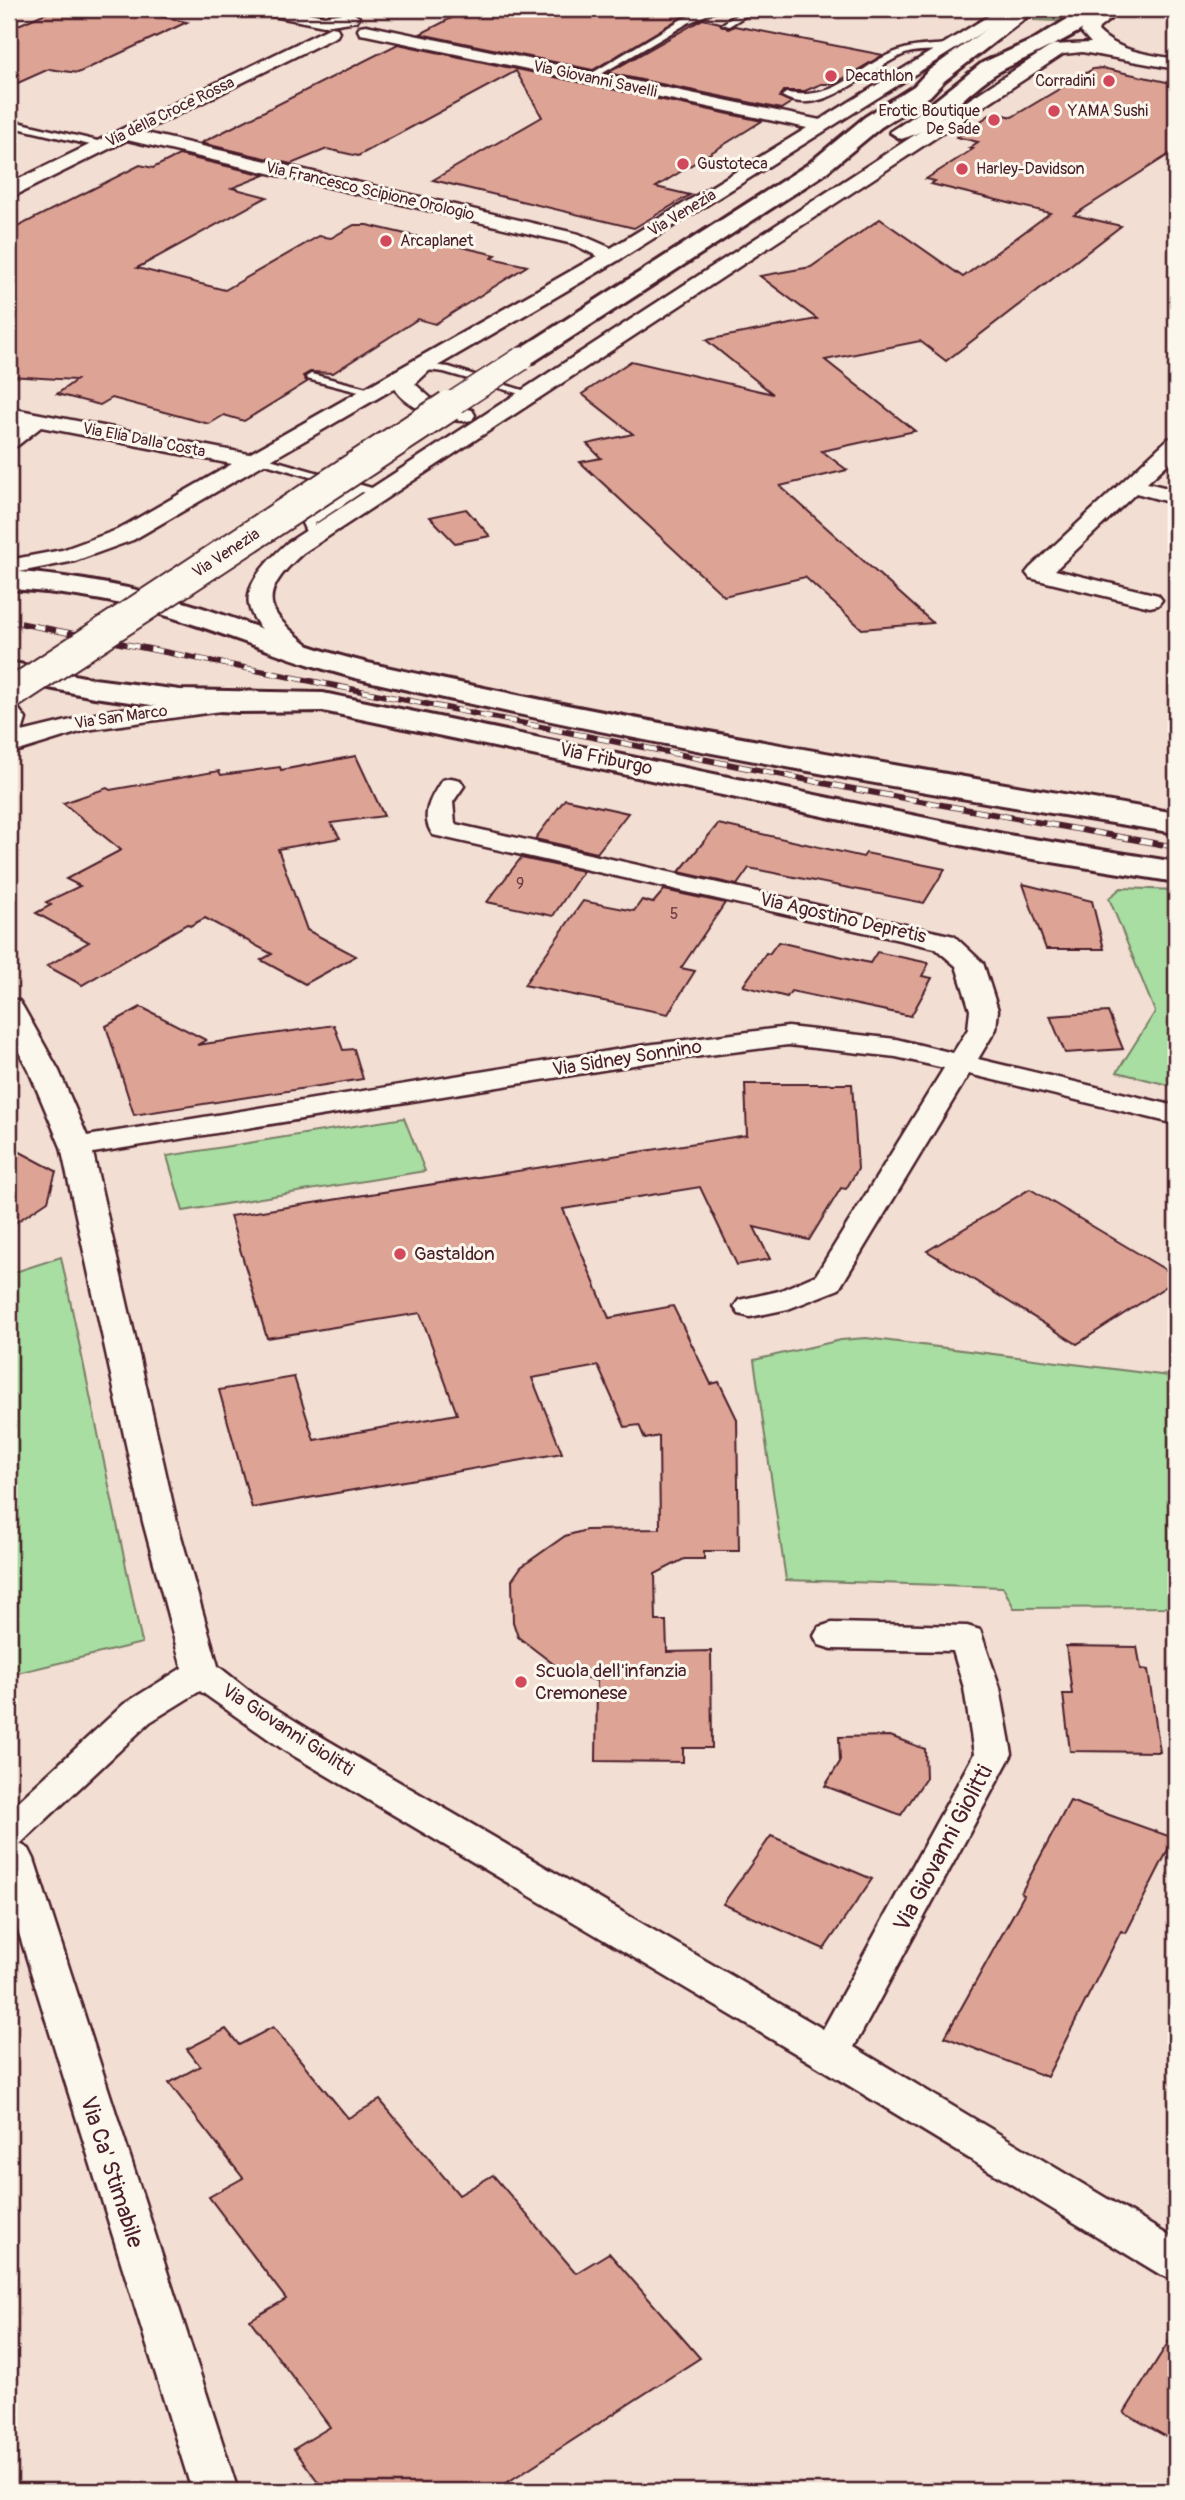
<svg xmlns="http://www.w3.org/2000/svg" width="1185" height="2500" font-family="Pangolin,sans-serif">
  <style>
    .green { fill: #a8dea2; stroke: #797e66; stroke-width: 2 }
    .building { fill: #dda496; stroke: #4a1f2b; stroke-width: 2 }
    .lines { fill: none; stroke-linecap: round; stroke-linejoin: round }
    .service-casing { stroke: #4a1f2b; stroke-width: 5 }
    .minor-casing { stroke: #4a1f2b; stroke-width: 5 }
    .tertiary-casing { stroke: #4a1f2b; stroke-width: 6 }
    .secondary-casing { stroke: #4a1f2b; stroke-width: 6 }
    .service { fill: #fbf7ec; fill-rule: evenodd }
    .minor { fill: #fbf7ec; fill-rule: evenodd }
    .tertiary { fill: #fbf7ec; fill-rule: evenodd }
    .secondary { fill: #fbf7ec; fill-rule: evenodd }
    .rail-casing { stroke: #4a1f2b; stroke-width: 6 }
    .rail { stroke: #fbf7ec; stroke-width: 4.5; stroke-dasharray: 12; stroke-linecap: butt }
    .secondary-bridge-far1-casing { stroke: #4a1f2b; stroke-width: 26; stroke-linecap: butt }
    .secondary-bridge-casing { stroke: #4a1f2b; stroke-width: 34; stroke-linecap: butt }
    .secondary-bridge-far1 { stroke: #fbf7ec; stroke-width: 23 }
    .secondary-bridge { stroke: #fbf7ec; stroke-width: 30 }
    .poi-dot { fill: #d1495b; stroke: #fbf7ec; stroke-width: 2.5 }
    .labels { text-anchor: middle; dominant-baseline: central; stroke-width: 6; stroke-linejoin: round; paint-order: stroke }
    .far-poi-label { font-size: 16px; fill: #4a1f2b; stroke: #fbf7ec; text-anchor: start }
    .far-street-label { font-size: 16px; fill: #4a1f2b; stroke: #fbf7ec }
    .number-label { font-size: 16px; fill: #6f4046 }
    .street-label { font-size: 19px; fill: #4a1f2b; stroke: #fbf7ec }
    .poi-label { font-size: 19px; fill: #4a1f2b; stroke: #fbf7ec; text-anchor: start }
    .near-street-label { font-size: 23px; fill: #4a1f2b; stroke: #fbf7ec }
  </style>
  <rect width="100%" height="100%" fill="#f2ded2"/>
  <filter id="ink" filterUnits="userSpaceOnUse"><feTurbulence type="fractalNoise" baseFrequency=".0143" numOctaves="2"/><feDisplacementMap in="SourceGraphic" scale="14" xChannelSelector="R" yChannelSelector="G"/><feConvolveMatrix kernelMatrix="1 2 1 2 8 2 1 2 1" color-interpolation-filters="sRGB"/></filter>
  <g filter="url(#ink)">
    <g class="green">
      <polygon points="1043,9 1084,9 1058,21 1034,20 1034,16"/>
      <polygon points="1121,888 1176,890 1176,1087 1117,1072 1155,1012 1109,898"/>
      <polygon points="404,1118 425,1171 183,1211 167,1156"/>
      <polygon points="61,1257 142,1643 9,1675 9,1274"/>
      <polygon points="866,1338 1176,1377 1176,1607 1014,1608 1003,1587 786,1580 754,1360 841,1340"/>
    </g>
    <g class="building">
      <polygon points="55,9 125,9 187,22 78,73 49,69 9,87 9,29"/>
      <polygon points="469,9 649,9 684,16 593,70 420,34"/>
      <polygon points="703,19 720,23 728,29 735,26 883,55 834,84 821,84 805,91 784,91 780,97 792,102 781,109 608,73"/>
      <polygon points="398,44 762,121 656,187 690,195 634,228 433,180 542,117 516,71 358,156 327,149 291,164 201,143"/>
      <polygon points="1102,68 1176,84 1176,150 1074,215 1121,226 946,361 920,341 825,360 915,431 822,451 847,470 780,486 933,623 862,629 805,577 724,596 580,462 601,458 587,444 633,434 582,394 631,361 773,394 706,340 817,319 760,276 811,267 880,219 963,277 1050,213 931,184 935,181 926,179 973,149 969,148 978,142 957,137 994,112 1012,117 1093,69"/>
      <polygon points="179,155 265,175 232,188 267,197 137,268 225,290 319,236 331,238 354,225 367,225 496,255 492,258 527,266 435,324 418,319 333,373 310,372 303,376 307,382 244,421 224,415 209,424 112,398 100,405 57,394 76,380 9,376 9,231 140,165 153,168"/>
      <polygon points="466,509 490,536 455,543 430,517"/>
      <polygon points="356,756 384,816 331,823 340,838 278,849 307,930 356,956 305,984 261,960 272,954 205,918 190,926 187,924 82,985 47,966 89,942 36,913 51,905 46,902 80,886 66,879 121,850 63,803 107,788 110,790 219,771 221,775 280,767 281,770"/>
      <polygon points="565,799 628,813 597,853 535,839"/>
      <polygon points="718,824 863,857 866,853 945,869 924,903 749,868 737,885 679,872"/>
      <polygon points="521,858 583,871 553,916 487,902"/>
      <polygon points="1023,884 1092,901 1104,949 1046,949"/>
      <polygon points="664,890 725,903 681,968 695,971 668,1014 524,985 583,901 634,911 642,900 653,903"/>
      <polygon points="778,942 870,963 877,952 929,963 922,976 932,978 911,1016 791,991 787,997 743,986 766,953 769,954"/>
      <polygon points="141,1007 206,1040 197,1045 334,1025 343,1050 354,1049 363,1079 134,1115 106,1026"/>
      <polygon points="1108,1012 1123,1049 1065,1053 1050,1016"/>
      <polygon points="745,1084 852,1084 858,1169 846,1189 841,1188 809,1240 754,1227 770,1259 737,1265 700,1187 563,1209 609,1318 673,1306 711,1384 719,1382 737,1419 739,1551 704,1551 704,1559 684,1559 655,1574 656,1621 666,1621 667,1652 711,1651 712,1748 683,1748 683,1762 596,1761 597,1681 560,1669 518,1637 513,1622 512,1580 521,1567 565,1536 586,1530 660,1529 659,1436 645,1439 639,1425 625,1427 598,1366 532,1378 562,1453 252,1508 219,1390 294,1377 314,1440 457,1414 420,1313 267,1338 230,1216 747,1135"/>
      <polygon points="9,1146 56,1171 48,1201 9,1227"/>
      <polygon points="1030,1189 1176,1276 1176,1280 1077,1344 927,1251"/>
      <polygon points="1066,1646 1137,1647 1141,1669 1148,1670 1160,1752 1070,1751 1063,1694 1072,1694"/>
      <polygon points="890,1736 925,1749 926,1778 901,1815 825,1786 840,1762 839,1737"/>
      <polygon points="1070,1801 1174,1838 1126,1933 1121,1931 1047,2077 945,2037 1024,1895 1021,1893"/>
      <polygon points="771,1836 872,1879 824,1949 723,1904"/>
      <polygon points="273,2027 348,2118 380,2100 459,2195 493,2175 576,2273 609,2253 700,2358 494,2491 325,2491 294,2449 330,2427 250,2320 286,2299 209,2197 243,2178 169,2083 200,2066 187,2049 226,2029 239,2045"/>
      <polygon points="1176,2330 1176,2442 1124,2413"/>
    </g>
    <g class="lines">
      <defs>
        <g id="service">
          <polygon points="709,9 720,9 688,23 591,80 584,78 682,19"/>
          <polygon points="746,9 756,9 729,26 722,24"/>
          <path d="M945,44L948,45V49C934,52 918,49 905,54C870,67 822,120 782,96L786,93C843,101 855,65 901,50C915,45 931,46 945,44Z"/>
          <polygon points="9,120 106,143 108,145 103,148 9,126"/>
          <polygon points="422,364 449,367 535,394 530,397 444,372 418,369 418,365"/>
          <polygon points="311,374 375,390 376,392 371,395 307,379 306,377"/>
          <polygon points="256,455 382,491 384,493 378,496 362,492 314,524 319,536 309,538 302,523 304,521 352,489 252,460 250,458"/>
        </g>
        <g id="minor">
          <polygon points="256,9 288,9 324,16 351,12 359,17 357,21 324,26 258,13"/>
          <path d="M1000,9H1019L619,260L429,371L415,384L434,401L472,410L475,415L472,420C451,425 404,408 395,388L133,540L75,561L9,574V560L62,550L117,530L232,464L41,427L17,446L9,447V431L19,422L9,420V408L249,454L597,256L573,244L127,140L16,195L9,197V184L331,27L337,28L339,32L337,36L142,132L579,234L611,248L807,128L366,35L360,34L358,30L360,26L366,25L820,120Z"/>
          <path d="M1104,9H1123L1099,28L1098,31C1119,52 1147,54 1176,59V69L1082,52L1063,54L303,553C253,598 267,613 315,650L318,655L315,660H297C240,616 229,595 287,543L1053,45L1091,43L1081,32L1086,21Z"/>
          <polygon points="1176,437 1176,456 1147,483 1176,490 1176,504 1136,493 1055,570 1158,595 1162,600 1158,605 1150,607 1030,578 1026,573 1030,568 1168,439"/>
          <polygon points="219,698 228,700 231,705 228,710 86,730 9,754 9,706 18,708 26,719 22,732 112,710"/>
          <path d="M451,778L460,780L464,786L453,802L455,824L954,936L983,963L998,1010L996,1029L978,1059L1176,1106V1124L969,1074L839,1289L788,1309L750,1317L739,1314L734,1307L739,1300L779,1291L816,1275L944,1068L896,1057L788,1045L646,1063L93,1153L177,1522L218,1666L257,1697L310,1730L823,2029L974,1754L964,1688L953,1651L832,1649L819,1645L814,1636L819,1627L832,1623L967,1626L980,1630L1000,1688L1012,1754L854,2047L1176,2240V2280L1161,2275L815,2065L284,1750L200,1691L150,1722L20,1844L29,1849L34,1859L238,2491H192L9,1901V1810L124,1704L182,1668L143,1522L61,1147L29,1071L9,1033V998L19,1001L23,1007L59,1071L87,1136L646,1045L788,1027L896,1039L953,1053L968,1029L970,1010L956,966L935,948L433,835C419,816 431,797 442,780Z"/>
        </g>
        <g id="tertiary">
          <path d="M9,571C75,576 140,588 203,608C258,626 311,650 368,663C635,723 906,767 1176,813V833C906,791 635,742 368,681C295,664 228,633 157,613C108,599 59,592 9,589Z"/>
          <polygon points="9,662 94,679 180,690 323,693 1008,835 1176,862 1176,882 1008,855 323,711 238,712 180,709 94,697 9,680"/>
        </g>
        <g id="secondary">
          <polygon points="1014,9 1037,9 944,81 930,96 881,127 823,175 530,364 512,364 508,359 512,354 807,165 865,117 914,86 928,71"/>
          <path d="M1084,9H1108C1093,30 1024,58 1000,71C965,91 941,129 901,139L890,132L922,111L982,63L1033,40Z"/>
        </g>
      </defs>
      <use href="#service" class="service-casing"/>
      <use href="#minor" class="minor-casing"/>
      <use href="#tertiary" class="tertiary-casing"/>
      <use href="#secondary" class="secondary-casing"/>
      <use href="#service" class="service"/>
      <use href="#minor" class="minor"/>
      <use href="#tertiary" class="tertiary"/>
      <use href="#secondary" class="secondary"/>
      <defs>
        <polyline id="rail" points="9,621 848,788 1176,847"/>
      </defs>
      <use href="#rail" class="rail-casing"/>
      <use href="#rail" class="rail"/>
      <defs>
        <polyline id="secondary-bridge-far1" points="446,408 521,359"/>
        <polyline id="secondary-bridge" points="9,695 449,406"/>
      </defs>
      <use href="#secondary-bridge-far1" class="secondary-bridge-far1-casing"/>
      <use href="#secondary-bridge" class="secondary-bridge-casing"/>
      <use href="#secondary-bridge-far1" class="secondary-bridge-far1"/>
      <use href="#secondary-bridge" class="secondary-bridge"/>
    </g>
  </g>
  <g class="poi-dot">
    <circle cx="831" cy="76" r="7"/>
    <circle cx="1109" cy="81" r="7"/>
    <circle cx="1054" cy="111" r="7"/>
    <circle cx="994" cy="120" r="7"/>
    <circle cx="683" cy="164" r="7"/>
    <circle cx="962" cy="169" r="7"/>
    <circle cx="386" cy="241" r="7"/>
    <circle cx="400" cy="1254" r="7"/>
    <circle cx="521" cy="1682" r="7"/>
  </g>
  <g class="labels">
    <g class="far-poi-label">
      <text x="845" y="76">Decathlon</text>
      <text x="1095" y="81" text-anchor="end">Corradini</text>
      <text x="980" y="111" text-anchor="end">Erotic Boutique<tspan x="980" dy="18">De Sade</tspan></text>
      <text x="1068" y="111">YAMA Sushi</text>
      <text x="697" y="164">Gustoteca</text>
      <text x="976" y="169">Harley-Davidson</text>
      <text x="400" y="241">Arcaplanet</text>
    </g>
    <g class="far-street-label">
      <text transform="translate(595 79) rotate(12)">Via Giovanni Savelli</text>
      <text transform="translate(170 112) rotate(-26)">Via della Croce Rossa</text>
      <text transform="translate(370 191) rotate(13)">Via Francesco Scipione Orologio</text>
      <text transform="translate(682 213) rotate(-31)">Via Venezia</text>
      <text transform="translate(144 440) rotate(11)">Via Elia Dalla Costa</text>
      <text transform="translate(226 553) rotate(-33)">Via Venezia</text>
      <text transform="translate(121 717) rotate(-8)">Via San Marco</text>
    </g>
    <g class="number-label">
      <text x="520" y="884">9</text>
      <text x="674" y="914">5</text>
    </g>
    <g class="street-label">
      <text transform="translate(606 759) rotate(12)">Via Friburgo</text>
      <text transform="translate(843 918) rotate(13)">Via Agostino Depretis</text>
      <text transform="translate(627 1058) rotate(-9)">Via Sidney Sonnino</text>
      <text transform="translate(288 1730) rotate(33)">Via Giovanni Giolitti</text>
    </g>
    <g class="poi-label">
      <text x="414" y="1254">Gastaldon</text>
      <text x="535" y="1671">Scuola dell'infanzia<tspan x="535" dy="22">Cremonese</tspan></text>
    </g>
    <g class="near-street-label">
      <text transform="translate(943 1848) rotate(-62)">Via Giovanni Giolitti</text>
      <text transform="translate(112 2172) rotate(72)">Via Ca' Stimabile</text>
    </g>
  </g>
  <rect width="1185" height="2500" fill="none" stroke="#fbf7ec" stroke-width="35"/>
  <rect x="18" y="18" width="1150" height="2465" fill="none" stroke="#4a1f2b" stroke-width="2.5" filter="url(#ink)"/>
</svg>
